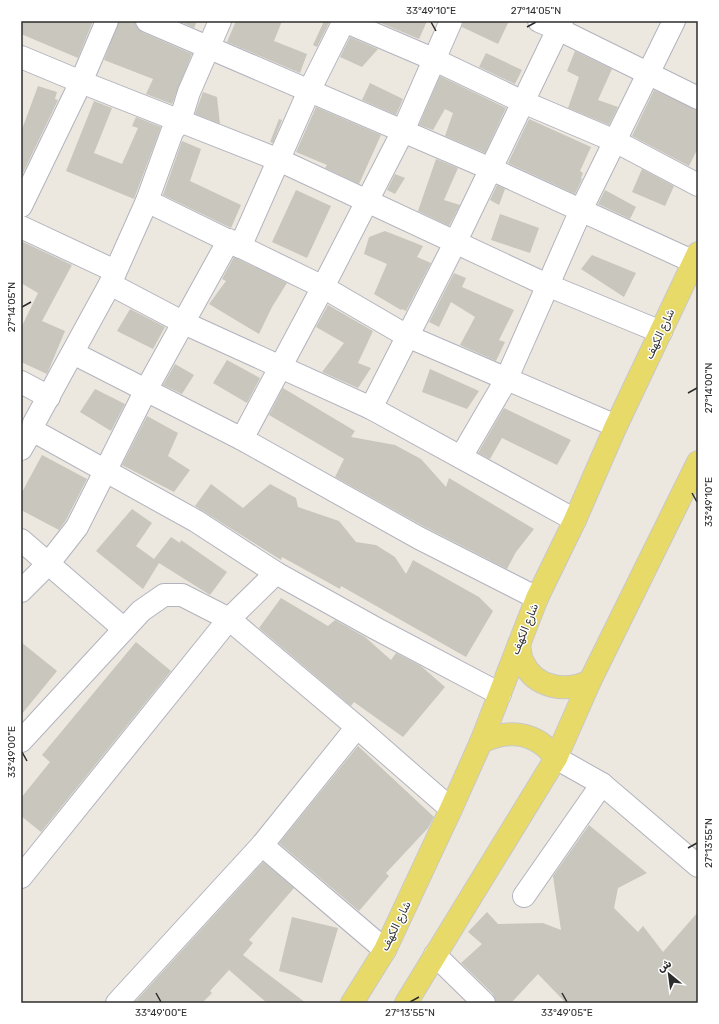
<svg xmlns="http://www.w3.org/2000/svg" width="719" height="1024" font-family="Rubik,'Noto Sans Arabic',sans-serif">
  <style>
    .building { fill: #c8c6bd }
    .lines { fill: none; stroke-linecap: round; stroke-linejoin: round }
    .minor-casing { stroke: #b2b3be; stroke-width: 24 }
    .major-casing { stroke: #c8c8c8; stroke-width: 24 }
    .minor { stroke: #fff; stroke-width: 22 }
    .major { stroke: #e8da69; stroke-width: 22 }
    .ticks { fill: none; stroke: #2c2c2c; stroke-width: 1.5 }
    .labels { text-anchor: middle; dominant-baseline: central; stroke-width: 3; stroke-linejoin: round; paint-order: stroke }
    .street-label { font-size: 11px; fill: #2c2c2c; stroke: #fff }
    .neatline { fill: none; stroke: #2c2c2c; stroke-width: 1.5 }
    .ticks-label { font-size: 10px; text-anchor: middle; fill: #2c2c2c }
  </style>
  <rect width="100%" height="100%" fill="#ece8df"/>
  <g class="building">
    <polygon points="21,21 93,21 78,58 21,34"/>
    <polygon points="119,21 135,21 137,28 142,32 192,54 172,104 146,94 153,79 104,60"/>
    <polygon points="179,21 197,21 194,28"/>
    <polygon points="236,21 282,21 274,41 307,54 300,73 227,42"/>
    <polygon points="324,21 330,21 317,47 313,45"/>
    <polygon points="376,21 427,21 419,39"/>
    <polygon points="463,21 509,21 498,44 462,27"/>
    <polygon points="350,37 378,49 362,67 340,57"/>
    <polygon points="575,51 612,69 598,100 618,107 609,125 568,108 579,77 567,71"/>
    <polygon points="486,53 522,70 515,84 479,67"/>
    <polygon points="440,76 506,108 485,153 445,136 453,113 445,109 433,130 419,125"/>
    <polygon points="370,83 403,99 396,115 362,100"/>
    <polygon points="38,86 57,92 55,99 58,100 21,177 21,132"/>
    <polygon points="654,90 698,110 698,148 689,166 632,136"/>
    <polygon points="203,92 217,97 220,124 195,114"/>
    <polygon points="94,101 112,108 94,153 122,164 138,128 132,126 136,117 161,127 134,199 66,171"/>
    <polygon points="316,107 381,135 359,184 325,168 327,165 296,152"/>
    <polygon points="279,119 282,120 273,143 270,142"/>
    <polygon points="529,119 591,147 580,171 583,173 581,178 582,179 575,194 508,163"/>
    <polygon points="182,141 201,149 190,181 241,205 231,228 163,195"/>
    <polygon points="436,159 458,168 444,200 460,205 449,226 418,211"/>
    <polygon points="642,169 674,186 665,206 632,192"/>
    <polygon points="395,174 405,178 395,194 387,190"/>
    <polygon points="497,185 505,189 499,205 490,200"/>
    <polygon points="296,190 331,206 307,258 272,242"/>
    <polygon points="605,190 636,207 630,219 598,204"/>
    <polygon points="500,214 539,228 530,253 491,240"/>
    <polygon points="385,231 423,246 417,257 431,263 406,311 402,309 401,310 374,294 387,264 364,254 369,237"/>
    <polygon points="21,241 72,265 42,321 65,331 47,374 21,362 21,328 38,293 21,283"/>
    <polygon points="592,255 636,273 624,297 581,269"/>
    <polygon points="234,257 287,283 272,307 259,334 209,304 226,281 222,279"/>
    <polygon points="454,273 466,278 462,287 514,310 499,340 505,342 496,361 460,345 475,317 451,302 439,327 429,322"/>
    <polygon points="328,305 373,331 358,363 371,368 358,388 322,372 344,343 316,327"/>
    <polygon points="130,309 165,327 153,349 117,331"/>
    <polygon points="227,360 260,378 247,403 213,383"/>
    <polygon points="175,364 194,375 182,394 163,385"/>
    <polygon points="430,369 479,391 467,409 422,392"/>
    <polygon points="283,388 355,431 351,437 395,445 421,459 446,487 449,478 534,529 516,552 507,569 425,527 335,477 344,459 269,415"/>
    <polygon points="95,389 125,404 111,431 80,412"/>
    <polygon points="504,408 571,440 557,465 502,438 490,459 478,453"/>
    <polygon points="147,416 178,433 168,456 190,470 174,492 122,465"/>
    <polygon points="42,455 87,479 66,520 59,530 21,510 21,494"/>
    <polygon points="211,484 243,508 270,484 296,498 298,507 339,521 356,542 376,545 395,557 406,574 413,560 479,597 493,611 466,657 341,586 340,589 282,557 281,560 195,506"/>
    <polygon points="132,509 152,523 136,546 154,559 171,537 180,543 181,540 227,572 210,595 159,563 143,589 96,551"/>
    <polygon points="281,598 328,626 335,620 365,637 391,660 396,653 421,666 445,687 403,737 354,702 351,706 259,628"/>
    <polygon points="21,642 57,671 21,715"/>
    <polygon points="136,642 171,671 41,832 21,816 21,798 50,762 42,755"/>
    <polygon points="358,746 434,817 428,828 386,873 389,876 359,911 279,843"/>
    <polygon points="589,825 647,873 618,888 614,908 638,932 643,926 663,952 698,912 698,1003 566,1003 538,974 511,1003 496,1003 493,994 461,963 482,944 468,932 487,912 498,924 543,923 561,930 553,876"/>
    <polygon points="263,862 294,888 249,940 253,943 243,955 306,1003 267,1003 229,970 210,991 212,993 202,1003 134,1003"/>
    <polygon points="292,917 338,928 322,983 279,971"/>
  </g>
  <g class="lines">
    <defs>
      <g id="minor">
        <polyline points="147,21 491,169 694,262"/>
        <polyline points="220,21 189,92 180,121 172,132 147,201 110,284 34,423 32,430 196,521 276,573 375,628 500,694"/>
        <polyline points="344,21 433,59 523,102 455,243 371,408"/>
        <polyline points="539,21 558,29 698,98"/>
        <polyline points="562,21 523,102 615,141 698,185"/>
        <polyline points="21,57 81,82 279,160 547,285 661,332"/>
        <polyline points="147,201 323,287 407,336 616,426"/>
        <polyline points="21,206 81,82 107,21"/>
        <polyline points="21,227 115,271"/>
        <polyline points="240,247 309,91 344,21"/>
        <polyline points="110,284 184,323 371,408 575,520"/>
        <polyline points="73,353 242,439 419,538 537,598"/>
        <polyline points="21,382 49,397"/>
        <polyline points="242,439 323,287 403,131 451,21"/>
        <polyline points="21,449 32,430"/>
        <polyline points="461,457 506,380 581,210 674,21"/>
        <polyline points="21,540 124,629"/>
        <polyline points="21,591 48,564 77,527 146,390 229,240"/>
        <polyline points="21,741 141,611 164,595 182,595 229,619 357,727 451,809"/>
        <polyline points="556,758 602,784 698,866"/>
        <polyline points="262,845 385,950"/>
        <polyline points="21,877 229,619 276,573"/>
        <polyline points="524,896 602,784"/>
        <polyline points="435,955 484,1003"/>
        <polyline points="117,1003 262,845 357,727"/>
      </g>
      <g id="major">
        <path d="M519,644C520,650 520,657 523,662C535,688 566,693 590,681"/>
        <path d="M481,742C510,728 537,733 556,758"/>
        <polyline points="352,1003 385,950 451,809 481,742 537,598 575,520 616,426 698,253"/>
        <polyline points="406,1003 556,758 590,681 698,462"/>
      </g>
    </defs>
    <use href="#minor" class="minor-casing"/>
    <use href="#major" class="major-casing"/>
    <use href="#minor" class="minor"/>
    <use href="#major" class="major"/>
  </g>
  <path class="ticks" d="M431,22L436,31M527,27L536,22M22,307L31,302M688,393L697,388M692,493L697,502M22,752L27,761M688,848L697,843M156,993L161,1002M562,993L567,1002M410,1002L419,997"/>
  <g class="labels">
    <g class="street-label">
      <text transform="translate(660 334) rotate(-65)">شارع الكهف</text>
      <text transform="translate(525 629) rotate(-68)">شارع الكهف</text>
      <text transform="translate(396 926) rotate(-64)">شارع الكهف</text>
    </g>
  </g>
  <rect width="719" height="1024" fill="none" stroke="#ffffff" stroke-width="44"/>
  <g transform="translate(669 974) rotate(331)" stroke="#ffffff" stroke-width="3" paint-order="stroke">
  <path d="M0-3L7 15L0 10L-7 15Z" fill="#2c2c2c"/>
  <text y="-6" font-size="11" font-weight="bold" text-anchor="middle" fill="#2c2c2c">ش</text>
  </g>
  <rect x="22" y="22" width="675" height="980" class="neatline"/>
  <g class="ticks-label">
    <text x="431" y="14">33°49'10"E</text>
    <text x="536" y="14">27°14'05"N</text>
    <text transform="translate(11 307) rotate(-90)" y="4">27°14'05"N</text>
    <text transform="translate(708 388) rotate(-90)" y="4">27°14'00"N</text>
    <text transform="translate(708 502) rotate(-90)" y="4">33°49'10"E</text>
    <text transform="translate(11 752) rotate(-90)" y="4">33°49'00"E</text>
    <text transform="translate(708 843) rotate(-90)" y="4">27°13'55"N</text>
    <text x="161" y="1016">33°49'00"E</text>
    <text x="410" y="1016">27°13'55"N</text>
    <text x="567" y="1016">33°49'05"E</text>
  </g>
</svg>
